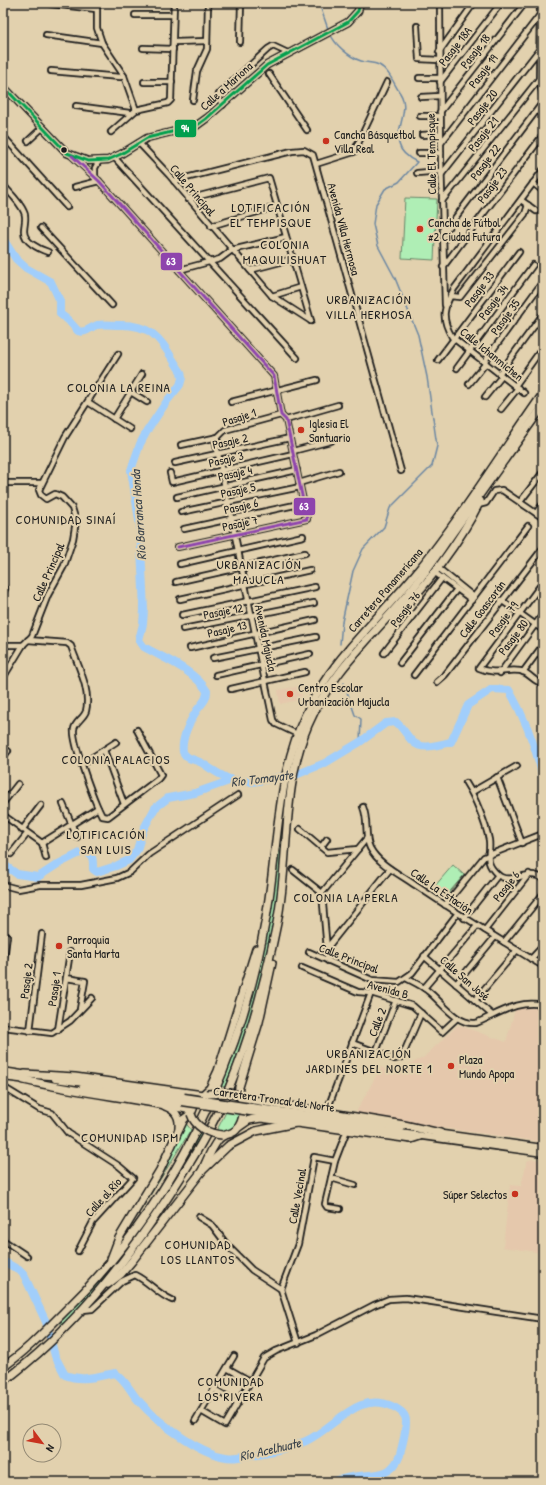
<svg xmlns="http://www.w3.org/2000/svg" width="546" height="1485" font-family="'Patrick Hand',sans-serif">
  <style>
    .built { fill: #e5c8ac }
    .green { fill: #afeeb5; stroke: #668568 }
    .lines { fill: none; stroke-linecap: round; stroke-linejoin: round }
    .stream { stroke: #6c87a2; stroke-width: 1.5 }
    .river { stroke: #a1cefb; stroke-width: 8 }
    .minor-casing { stroke: #1c1c1c; stroke-width: 8 }
    .major-casing { stroke: #1c1c1c; stroke-width: 9 }
    .highway-casing { stroke: #1c1c1c; stroke-width: 10 }
    .minor { stroke: #e2d1ae; stroke-width: 4.5 }
    .major { stroke: #e2d1ae; stroke-width: 6 }
    .highway { stroke: #e2d1ae; stroke-width: 7 }
    .major-bridge-casing { stroke: #1c1c1c; stroke-width: 9; stroke-linecap: butt }
    .highway-bridge-casing { stroke: #1c1c1c; stroke-width: 10; stroke-linecap: butt }
    .major-bridge { stroke: #e2d1ae; stroke-width: 6 }
    .highway-bridge { stroke: #e2d1ae; stroke-width: 7 }
    .bus-1-casing { stroke: #e2d1ae; stroke-width: 6 }
    .bus-2-casing { stroke: #e2d1ae; stroke-width: 6 }
    .bus-1 { stroke: #019f4e; stroke-width: 3 }
    .bus-2 { stroke: #8e44ad; stroke-width: 3 }
    .poi-dot { fill: #c8321e; stroke: #e2d1ae; stroke-width: 1.5 }
    .bus-dot { fill: #1c1c1c; stroke: #e2d1ae; stroke-width: 1.5 }
    .labels { text-anchor: middle; dominant-baseline: central; stroke-width: 4; stroke-linejoin: round; paint-order: stroke }
    .street-label { font-size: 12px; fill: #1c1c1c; stroke: #e2d1ae }
    .poi-label { font-size: 12px; fill: #1c1c1c; stroke: #e2d1ae; text-anchor: start }
    .neighbourhood-label { font-size: 13px; letter-spacing: 1px; fill: #1c1c1c; stroke: #e2d1ae }
    .water-label { font-size: 13px; font-style: italic; fill: #374049; stroke: #e2d1ae }
    .line-badge { stroke: #e2d1ae; stroke-width: 1.5 }
    .badge-label { font-size: 11px; text-anchor: middle; font-weight: bold; fill: #fff }
  </style>
  <rect width="100%" height="100%" fill="#e2d1ae"/>
  <filter id="ink" filterUnits="userSpaceOnUse"><feTurbulence type="fractalNoise" baseFrequency=".025" numOctaves="2"/><feDisplacementMap in="SourceGraphic" scale="8" xChannelSelector="R" yChannelSelector="G"/><feConvolveMatrix kernelMatrix="1 2 1 2 8 2 1 2 1" color-interpolation-filters="sRGB"/></filter>
  <g filter="url(#ink)">
    <g class="built">
      <polygon points="300,686 302,699 280,704 278,690"/>
      <polygon points="532,1007 543,1009 543,1142 435,1127 355,1114 381,1067 392,1072 423,1058 458,1025 506,1042 515,1010"/>
      <polygon points="532,1159 543,1160 543,1253 503,1247 510,1185 521,1186 527,1161"/>
    </g>
    <g class="green">
      <polygon points="405,198 437,199 434,260 402,258"/>
      <path d="M282,821L283,822C284,906 256,1009 225,1087L218,1086L248,1001Z"/>
      <polygon points="453,865 464,875 445,897 434,887"/>
      <path d="M226,1112L242,1114C237,1123 230,1136 217,1130Z"/>
      <polygon points="185,1122 191,1130 136,1218 135,1217"/>
      <polygon points="197,1131 202,1134 158,1207 128,1249 104,1281 63,1325 61,1325 61,1322 79,1302 147,1213"/>
    </g>
    <g class="lines">
      <g class="stream">
        <polyline points="319,3 328,29"/>
        <path d="M330,33C334,44 349,57 361,61C366,63 373,62 379,65C389,70 394,84 400,93C415,117 378,144 417,162L399,182L385,189L376,204L373,224L378,246L395,278L418,335L427,377L437,446L432,466L390,508L384,527L363,549L353,571L342,622L340,644"/>
        <polyline points="344,683 355,715 361,719 360,742"/>
      </g>
      <g class="river">
        <path d="M3,239L16,259L26,268L51,282L60,301V314L68,320L78,331C86,334 90,327 97,325C104,324 112,325 119,325C157,324 162,344 181,372L182,378L180,385L167,401L147,431L140,444L131,470L140,526L144,610L143,624L139,640L144,647C165,659 194,670 207,691C207,700 202,703 197,710C190,721 181,738 183,752C187,760 195,759 202,763C212,770 221,776 232,780"/>
        <path d="M3,864L17,874L38,877L58,864L84,851C94,855 93,860 93,869L97,872L116,866L129,860L137,850L143,830L155,808L168,798L195,793L232,780L252,782L298,774L325,763L360,742L386,723L396,722C403,728 407,736 413,742C423,751 439,744 451,742L468,705L492,689L509,690C525,718 536,747 543,778"/>
        <path d="M3,1261L19,1270L24,1275L46,1322L55,1356L65,1375C83,1382 97,1376 115,1373C126,1380 130,1391 138,1400C157,1422 208,1462 238,1457C261,1454 285,1450 306,1441C335,1428 358,1389 394,1407C401,1411 406,1414 406,1422C406,1434 402,1444 400,1455C389,1485 365,1468 333,1482"/>
      </g>
      <defs>
        <g id="minor">
          <polyline points="97,3 97,28 102,43 124,76 136,110"/>
          <polyline points="440,3 441,158 445,305"/>
          <polyline points="540,3 539,79 543,96"/>
          <polyline points="51,4 96,9"/>
          <polyline points="135,15 173,15"/>
          <polyline points="417,26 419,59 439,60"/>
          <polyline points="46,35 102,43"/>
          <polyline points="174,42 207,41"/>
          <polyline points="240,42 241,3"/>
          <polyline points="143,48 173,49"/>
          <polyline points="439,52 474,3"/>
          <polyline points="51,71 120,77 124,76"/>
          <polyline points="269,74 307,130"/>
          <polyline points="419,78 440,78"/>
          <polyline points="144,82 172,82"/>
          <polyline points="440,82 501,3"/>
          <polyline points="421,97 440,96"/>
          <polyline points="193,100 197,71 207,49 208,3"/>
          <polyline points="223,105 218,98 219,94 268,49 273,46 288,53"/>
          <polyline points="76,106 130,113"/>
          <polyline points="440,112 525,3"/>
          <polyline points="420,116 440,116"/>
          <polyline points="111,132 136,110 168,103 171,100 174,3"/>
          <polyline points="422,135 440,134"/>
          <polyline points="3,136 67,207"/>
          <polyline points="28,141 42,128"/>
          <polyline points="139,143 169,175 272,296 311,321"/>
          <polyline points="441,143 543,11"/>
          <polyline points="419,153 441,153"/>
          <polyline points="72,156 99,181 274,376 281,415 286,420 307,519 178,547"/>
          <polyline points="114,157 297,358"/>
          <polyline points="316,164 354,152 387,82"/>
          <polyline points="417,173 441,171"/>
          <polyline points="441,175 539,50"/>
          <polyline points="95,178 95,168 99,161"/>
          <polyline points="174,181 292,151 304,150 313,155 401,471"/>
          <polyline points="533,183 543,191"/>
          <path d="M3,185C10,193 20,202 24,212C27,218 24,224 24,231C24,242 39,249 48,252"/>
          <polyline points="75,187 99,181"/>
          <polyline points="188,199 269,178 311,321"/>
          <polyline points="521,200 536,211"/>
          <polyline points="442,201 539,79"/>
          <polyline points="211,226 277,206"/>
          <polyline points="41,228 112,305"/>
          <polyline points="443,234 543,102"/>
          <polyline points="443,267 543,135"/>
          <polyline points="179,270 220,259 232,250 286,237"/>
          <polyline points="250,270 292,259"/>
          <polyline points="272,296 301,287"/>
          <polyline points="450,296 460,297 525,214 528,205"/>
          <polyline points="438,360 519,252"/>
          <polyline points="484,362 541,284"/>
          <polyline points="457,368 533,265"/>
          <polyline points="499,374 543,314"/>
          <polyline points="469,384 486,363"/>
          <polyline points="515,386 543,347"/>
          <polyline points="131,392 147,402"/>
          <path d="M524,393L452,337C440,317 444,307 454,289L543,170"/>
          <polyline points="485,397 502,376"/>
          <polyline points="88,402 130,429"/>
          <polyline points="231,402 317,380"/>
          <polyline points="501,409 518,388"/>
          <polyline points="114,419 142,374"/>
          <polyline points="286,420 338,405"/>
          <polyline points="218,437 216,444 273,720 276,724 297,734"/>
          <polyline points="181,445 218,437 225,430 281,415"/>
          <polyline points="293,451 331,441"/>
          <polyline points="175,463 290,438"/>
          <polyline points="170,473 172,482 293,454"/>
          <polyline points="3,483 41,483"/>
          <polyline points="299,483 339,471"/>
          <polyline points="177,497 297,470"/>
          <polyline points="520,502 543,472"/>
          <polyline points="478,505 486,503 494,491 502,490 543,518"/>
          <polyline points="181,512 300,487"/>
          <polyline points="536,513 543,504"/>
          <polyline points="184,529 304,503"/>
          <polyline points="180,564 303,536"/>
          <polyline points="437,567 474,597"/>
          <polyline points="434,572 472,600"/>
          <polyline points="176,582 305,553"/>
          <path d="M543,582L479,668C496,676 513,667 524,672C531,675 535,683 543,683"/>
          <polyline points="3,593 5,589"/>
          <polyline points="180,599 310,570"/>
          <polyline points="501,600 543,630"/>
          <polyline points="182,615 315,587"/>
          <polyline points="183,629 314,603"/>
          <path d="M28,640L67,643L71,646C78,666 91,690 86,711C84,718 75,722 74,729C72,742 92,794 98,808"/>
          <polyline points="3,645 23,645"/>
          <polyline points="190,648 315,620"/>
          <polyline points="384,653 442,578"/>
          <polyline points="213,658 316,637"/>
          <polyline points="400,663 457,589"/>
          <polyline points="523,672 543,645"/>
          <polyline points="500,673 543,614"/>
          <polyline points="216,675 310,654"/>
          <polyline points="414,675 528,526"/>
          <polyline points="3,678 23,645 32,636 48,595 64,566 73,539 76,521 72,508 62,497 55,494 46,499 41,495 39,490 65,437 118,354"/>
          <polyline points="437,682 445,675 543,548"/>
          <polyline points="231,689 305,672"/>
          <polyline points="104,750 124,804"/>
          <polyline points="3,757 8,751"/>
          <polyline points="82,764 116,742"/>
          <polyline points="497,777 522,843"/>
          <path d="M466,783C475,797 486,824 489,840C491,855 483,861 497,874C510,887 528,867 543,879"/>
          <polyline points="472,792 517,766"/>
          <polyline points="3,803 18,784"/>
          <polyline points="63,804 77,837"/>
          <path d="M363,807C369,821 364,837 370,848C379,865 400,874 415,885C457,913 500,940 543,966"/>
          <polyline points="3,815 42,843 98,808 102,816 108,817 158,779 161,775 137,730"/>
          <polyline points="300,829 327,852 358,849"/>
          <polyline points="22,830 41,805"/>
          <polyline points="42,843 46,858"/>
          <polyline points="321,847 327,839"/>
          <polyline points="11,854 27,834"/>
          <polyline points="293,870 322,893 328,961"/>
          <polyline points="3,885 18,889 40,885 81,885 117,878 130,872 149,854 238,795"/>
          <polyline points="322,893 367,838"/>
          <polyline points="445,905 484,857 540,835"/>
          <polyline points="464,918 498,875"/>
          <polyline points="485,930 529,874"/>
          <polyline points="504,942 543,894"/>
          <polyline points="327,948 390,869"/>
          <polyline points="309,952 372,980 399,982 412,973 457,914"/>
          <polyline points="424,956 492,1015"/>
          <polyline points="531,959 543,946"/>
          <polyline points="3,966 7,936"/>
          <polyline points="302,968 358,992 371,993 413,1006 442,1032 457,1018"/>
          <polyline points="66,978 85,981 80,1009"/>
          <path d="M406,978C413,982 421,985 428,991C442,1002 456,1025 476,1023C498,1014 519,999 543,1005"/>
          <polyline points="456,984 495,937"/>
          <polyline points="424,988 477,926"/>
          <polyline points="475,1000 517,950"/>
          <polyline points="3,1027 52,1033 70,1021 92,998"/>
          <polyline points="58,1030 70,952"/>
          <polyline points="30,1031 42,934"/>
          <polyline points="352,1043 395,1059 402,1057 421,1013"/>
          <polyline points="376,1052 396,1000"/>
          <polyline points="3,1087 39,1109 52,1113 68,1133 119,1166 133,1178 93,1222 78,1251"/>
          <polyline points="326,1113 371,993"/>
          <polyline points="335,1161 325,1204 327,1207 340,1209"/>
          <polyline points="331,1178 355,1185"/>
          <polyline points="199,1217 212,1225 227,1245 252,1270 281,1289 298,1343"/>
          <polyline points="3,1240 27,1256"/>
          <polyline points="281,1289 298,1244 314,1157 335,1161 347,1130"/>
          <path d="M83,1310L92,1309L122,1281L135,1275C149,1282 158,1294 172,1300"/>
          <polyline points="227,1368 250,1381"/>
          <polyline points="214,1389 238,1403"/>
          <polyline points="201,1411 225,1425 264,1358 276,1351 316,1335 374,1305 389,1299 406,1298 543,1319"/>
          <polyline points="195,1421 234,1356"/>
        </g>
        <g id="major">
          <polyline points="3,86 67,153 88,161 108,160 121,154 147,138 196,126 207,118 267,65 348,22 358,11 360,3"/>
          <polyline points="3,1071 28,1075"/>
          <polyline points="3,1077 27,1080"/>
          <polyline points="55,1079 184,1097"/>
          <polyline points="82,1088 182,1102"/>
          <polyline points="251,1107 402,1128"/>
          <polyline points="250,1112 543,1153"/>
          <polyline points="436,1133 543,1148"/>
        </g>
        <g id="highway">
          <path d="M392,618C424,591 462,538 480,501"/>
          <polyline points="25,1074 75,1077 203,1095"/>
          <path d="M24,1080C79,1093 136,1098 191,1110"/>
          <polyline points="241,1098 404,1125 440,1133"/>
          <path d="M165,1106C176,1110 180,1117 179,1128"/>
          <polyline points="239,1127 249,1120 261,1118 411,1139 420,1136"/>
          <path d="M202,1171C207,1160 211,1149 218,1140C223,1133 230,1136 236,1130C244,1122 247,1102 238,1095L239,1087L259,1022L272,963"/>
          <polyline points="111,1259 119,1238 160,1170 184,1119 191,1114 196,1101 210,1088 218,1071 256,949"/>
          <polyline points="108,1284 121,1274 132,1261 202,1171 228,1146 256,1131 296,1123"/>
          <path d="M3,1367C25,1352 44,1332 62,1314C171,1209 241,1066 266,918C278,850 276,779 305,716C330,660 379,619 417,572C463,516 501,453 543,394"/>
          <path d="M3,1382C71,1331 124,1265 170,1194C192,1160 213,1126 229,1088C251,1036 266,978 277,923C290,857 281,788 308,725C332,669 379,631 416,584C430,566 443,546 456,528C485,487 514,446 543,406"/>
        </g>
      </defs>
      <use href="#minor" class="minor-casing"/>
      <use href="#major" class="major-casing"/>
      <use href="#highway" class="highway-casing"/>
      <use href="#minor" class="minor"/>
      <use href="#major" class="major"/>
      <use href="#highway" class="highway"/>
      <defs>
        <g id="major-bridge">
          <polyline points="184,1097 251,1107"/>
          <polyline points="182,1102 250,1112"/>
        </g>
        <g id="highway-bridge">
          <polyline points="206,1094 229,1093 238,1095"/>
          <path d="M191,1114C195,1127 209,1134 222,1135"/>
        </g>
      </defs>
      <use href="#major-bridge" class="major-bridge-casing"/>
      <use href="#highway-bridge" class="highway-bridge-casing"/>
      <use href="#major-bridge" class="major-bridge"/>
      <use href="#highway-bridge" class="highway-bridge"/>
      <defs>
        <polyline id="bus-1" points="3,86 67,153 88,161 108,160 121,154 147,138 196,126 207,118 267,65 348,22 358,11 360,3"/>
        <polyline id="bus-2" points="72,156 99,181 274,376 281,415 286,420 307,519 178,547"/>
      </defs>
      <use href="#bus-1" class="bus-1-casing"/>
      <use href="#bus-2" class="bus-2-casing"/>
      <use href="#bus-1" class="bus-1"/>
      <use href="#bus-2" class="bus-2"/>
    </g>
  </g>
  <g class="poi-dot">
    <circle cx="326" cy="141" r="4"/>
    <circle cx="420" cy="229" r="4"/>
    <circle cx="301" cy="430" r="4"/>
    <circle cx="290" cy="694" r="4"/>
    <circle cx="59" cy="946" r="4"/>
    <circle cx="451" cy="1066" r="4"/>
    <circle cx="515" cy="1194" r="4"/>
  </g>
  <circle class="bus-dot" cx="64" cy="150" r="3.5"/>
  <g class="labels">
    <g class="street-label">
      <text transform="translate(455 46) rotate(-52)">Pasaje 18A</text>
      <text transform="translate(475 51) rotate(-52)">Pasaje 18</text>
      <text transform="translate(483 71) rotate(-52)">Pasaje 19</text>
      <text transform="translate(226 86) rotate(-42)">Calle a Mariona</text>
      <text transform="translate(482 107) rotate(-52)">Pasaje 20</text>
      <text transform="translate(483 134) rotate(-51)">Pasaje 21</text>
      <text transform="translate(431 154) rotate(-91)">Calle El Tempisque</text>
      <text transform="translate(485 162) rotate(-53)">Pasaje 22</text>
      <text transform="translate(492 185) rotate(-53)">Pasaje 23</text>
      <text transform="translate(193 190) rotate(50)">Calle Principal</text>
      <text transform="translate(344 229) rotate(75)">Avenida Villa Hermosa</text>
      <text transform="translate(479 289) rotate(-53)">Pasaje 33</text>
      <text transform="translate(493 302) rotate(-53)">Pasaje 34</text>
      <text transform="translate(505 317) rotate(-54)">Pasaje 35</text>
      <text transform="translate(492 354) rotate(39)">Calle Ichanmichen</text>
      <text transform="translate(239 417) rotate(-18)">Pasaje 1</text>
      <text transform="translate(230 441) rotate(-12)">Pasaje 2</text>
      <text transform="translate(226 459) rotate(-13)">Pasaje 3</text>
      <text transform="translate(235 473) rotate(-12)">Pasaje 4</text>
      <text transform="translate(238 490) rotate(-12)">Pasaje 5</text>
      <text transform="translate(241 506) rotate(-13)">Pasaje 6</text>
      <text transform="translate(240 523) rotate(-12)">Pasaje 7</text>
      <text transform="translate(48 572) rotate(-66)">Calle Principal</text>
      <text transform="translate(385 590) rotate(-49)">Carretera Panamericana</text>
      <text transform="translate(405 609) rotate(-53)">Pasaje 76</text>
      <text transform="translate(482 609) rotate(-53)">Calle Goascorán</text>
      <text transform="translate(223 611) rotate(-11)">Pasaje 12</text>
      <text transform="translate(503 619) rotate(-53)">Pasaje 79</text>
      <text transform="translate(227 629) rotate(-13)">Pasaje 13</text>
      <text transform="translate(513 637) rotate(-53)">Pasaje 80</text>
      <text transform="translate(266 638) rotate(78)">Avenida Majucla</text>
      <text transform="translate(506 886) rotate(-52)">Pasaje 6</text>
      <text transform="translate(442 891) rotate(34)">Calle La Estación</text>
      <text transform="translate(349 958) rotate(21)">Calle Principal</text>
      <text transform="translate(465 978) rotate(41)">Calle San José</text>
      <text transform="translate(26 981) rotate(-83)">Pasaje 2</text>
      <text transform="translate(54 989) rotate(-82)">Pasaje 1</text>
      <text transform="translate(388 989) rotate(15)">Avenida B</text>
      <text transform="translate(377 1022) rotate(-69)">Calle 2</text>
      <text transform="translate(274 1099) rotate(8)">Carretera Troncal del Norte</text>
      <text transform="translate(297 1196) rotate(-80)">Calle Vecinal</text>
      <text transform="translate(103 1197) rotate(-48)">Calle al Río</text>
    </g>
    <g class="poi-label">
      <text x="334" y="134">Cancha Básquetbol<tspan x="334" dy="14">Villa Real</tspan></text>
      <text x="428" y="222">Cancha de Fútbol<tspan x="428" dy="14">#2 Ciudad Futura</tspan></text>
      <text x="309" y="423">Iglesia El<tspan x="309" dy="14">Santuario</tspan></text>
      <text x="298" y="687">Centro Escolar<tspan x="298" dy="14">Urbanización Majucla</tspan></text>
      <text x="67" y="939">Parroquia<tspan x="67" dy="14">Santa Marta</tspan></text>
      <text x="459" y="1059">Plaza<tspan x="459" dy="14">Mundo Apopa</tspan></text>
      <text x="507" y="1194" text-anchor="end">Súper Selectos</text>
    </g>
    <g class="neighbourhood-label">
      <text x="271" y="207">LOTIFICACIÓN<tspan x="271" dy="15">EL TEMPISQUE</tspan></text>
      <text x="285" y="244">COLONIA<tspan x="285" dy="15">MAQUILISHUAT</tspan></text>
      <text x="369" y="299">URBANIZACIÓN<tspan x="369" dy="15">VILLA HERMOSA</tspan></text>
      <text x="119" y="387">COLONIA LA REINA</text>
      <text x="66" y="519">COMUNIDAD SINAÍ</text>
      <text x="259" y="564">URBANIZACIÓN<tspan x="259" dy="15">MAJUCLA</tspan></text>
      <text x="116" y="759">COLONIA PALACIOS</text>
      <text x="106" y="834">LOTIFICACIÓN<tspan x="106" dy="15">SAN LUIS</tspan></text>
      <text x="346" y="897">COLONIA LA PERLA</text>
      <text x="369" y="1053">URBANIZACIÓN<tspan x="369" dy="15">JARDINES DEL NORTE 1</tspan></text>
      <text x="130" y="1137">COMUNIDAD ISPM</text>
      <text x="198" y="1244">COMUNIDAD<tspan x="198" dy="15">LOS LLANTOS</tspan></text>
      <text x="231" y="1381">COMUNIDAD<tspan x="231" dy="15">LOS RIVERA</tspan></text>
    </g>
    <g class="water-label">
      <text transform="translate(138 515) rotate(-94)">Río Barranca Honda</text>
      <text transform="translate(262 778) rotate(-7)">Río Tomayate</text>
      <text transform="translate(270 1449) rotate(-13)">Río Acelhuate</text>
    </g>
  </g>
  <g class="line-badge">
    <rect x="174" y="119" width="23" height="19" rx="4" fill="#019f4e"/>
    <rect x="160" y="252" width="23" height="19" rx="4" fill="#8e44ad"/>
    <rect x="293" y="497" width="23" height="19" rx="4" fill="#8e44ad"/>
  </g>
  <g class="badge-label">
    <text x="185" y="132">94</text>
    <text x="171" y="265">63</text>
    <text x="304" y="510">63</text>
  </g>
  <rect width="546" height="1485" fill="none" stroke="#e2d1ae" stroke-width="16"/>
  <rect x="8" y="8" width="530" height="1469" fill="none" stroke="#1c1c1c" stroke-width="1.5" filter="url(#ink)"/>
  <g transform="translate(42 1443) rotate(122)"><circle r="19" fill="#e2d1ae" stroke="#938974"/>
  <path d="M0-3L7 15L0 10L-7 15Z" fill="#c8321e"/>
  <text y="-6" font-size="11" font-weight="bold" text-anchor="middle" fill="#1c1c1c">N</text>
  </g>
</svg>
